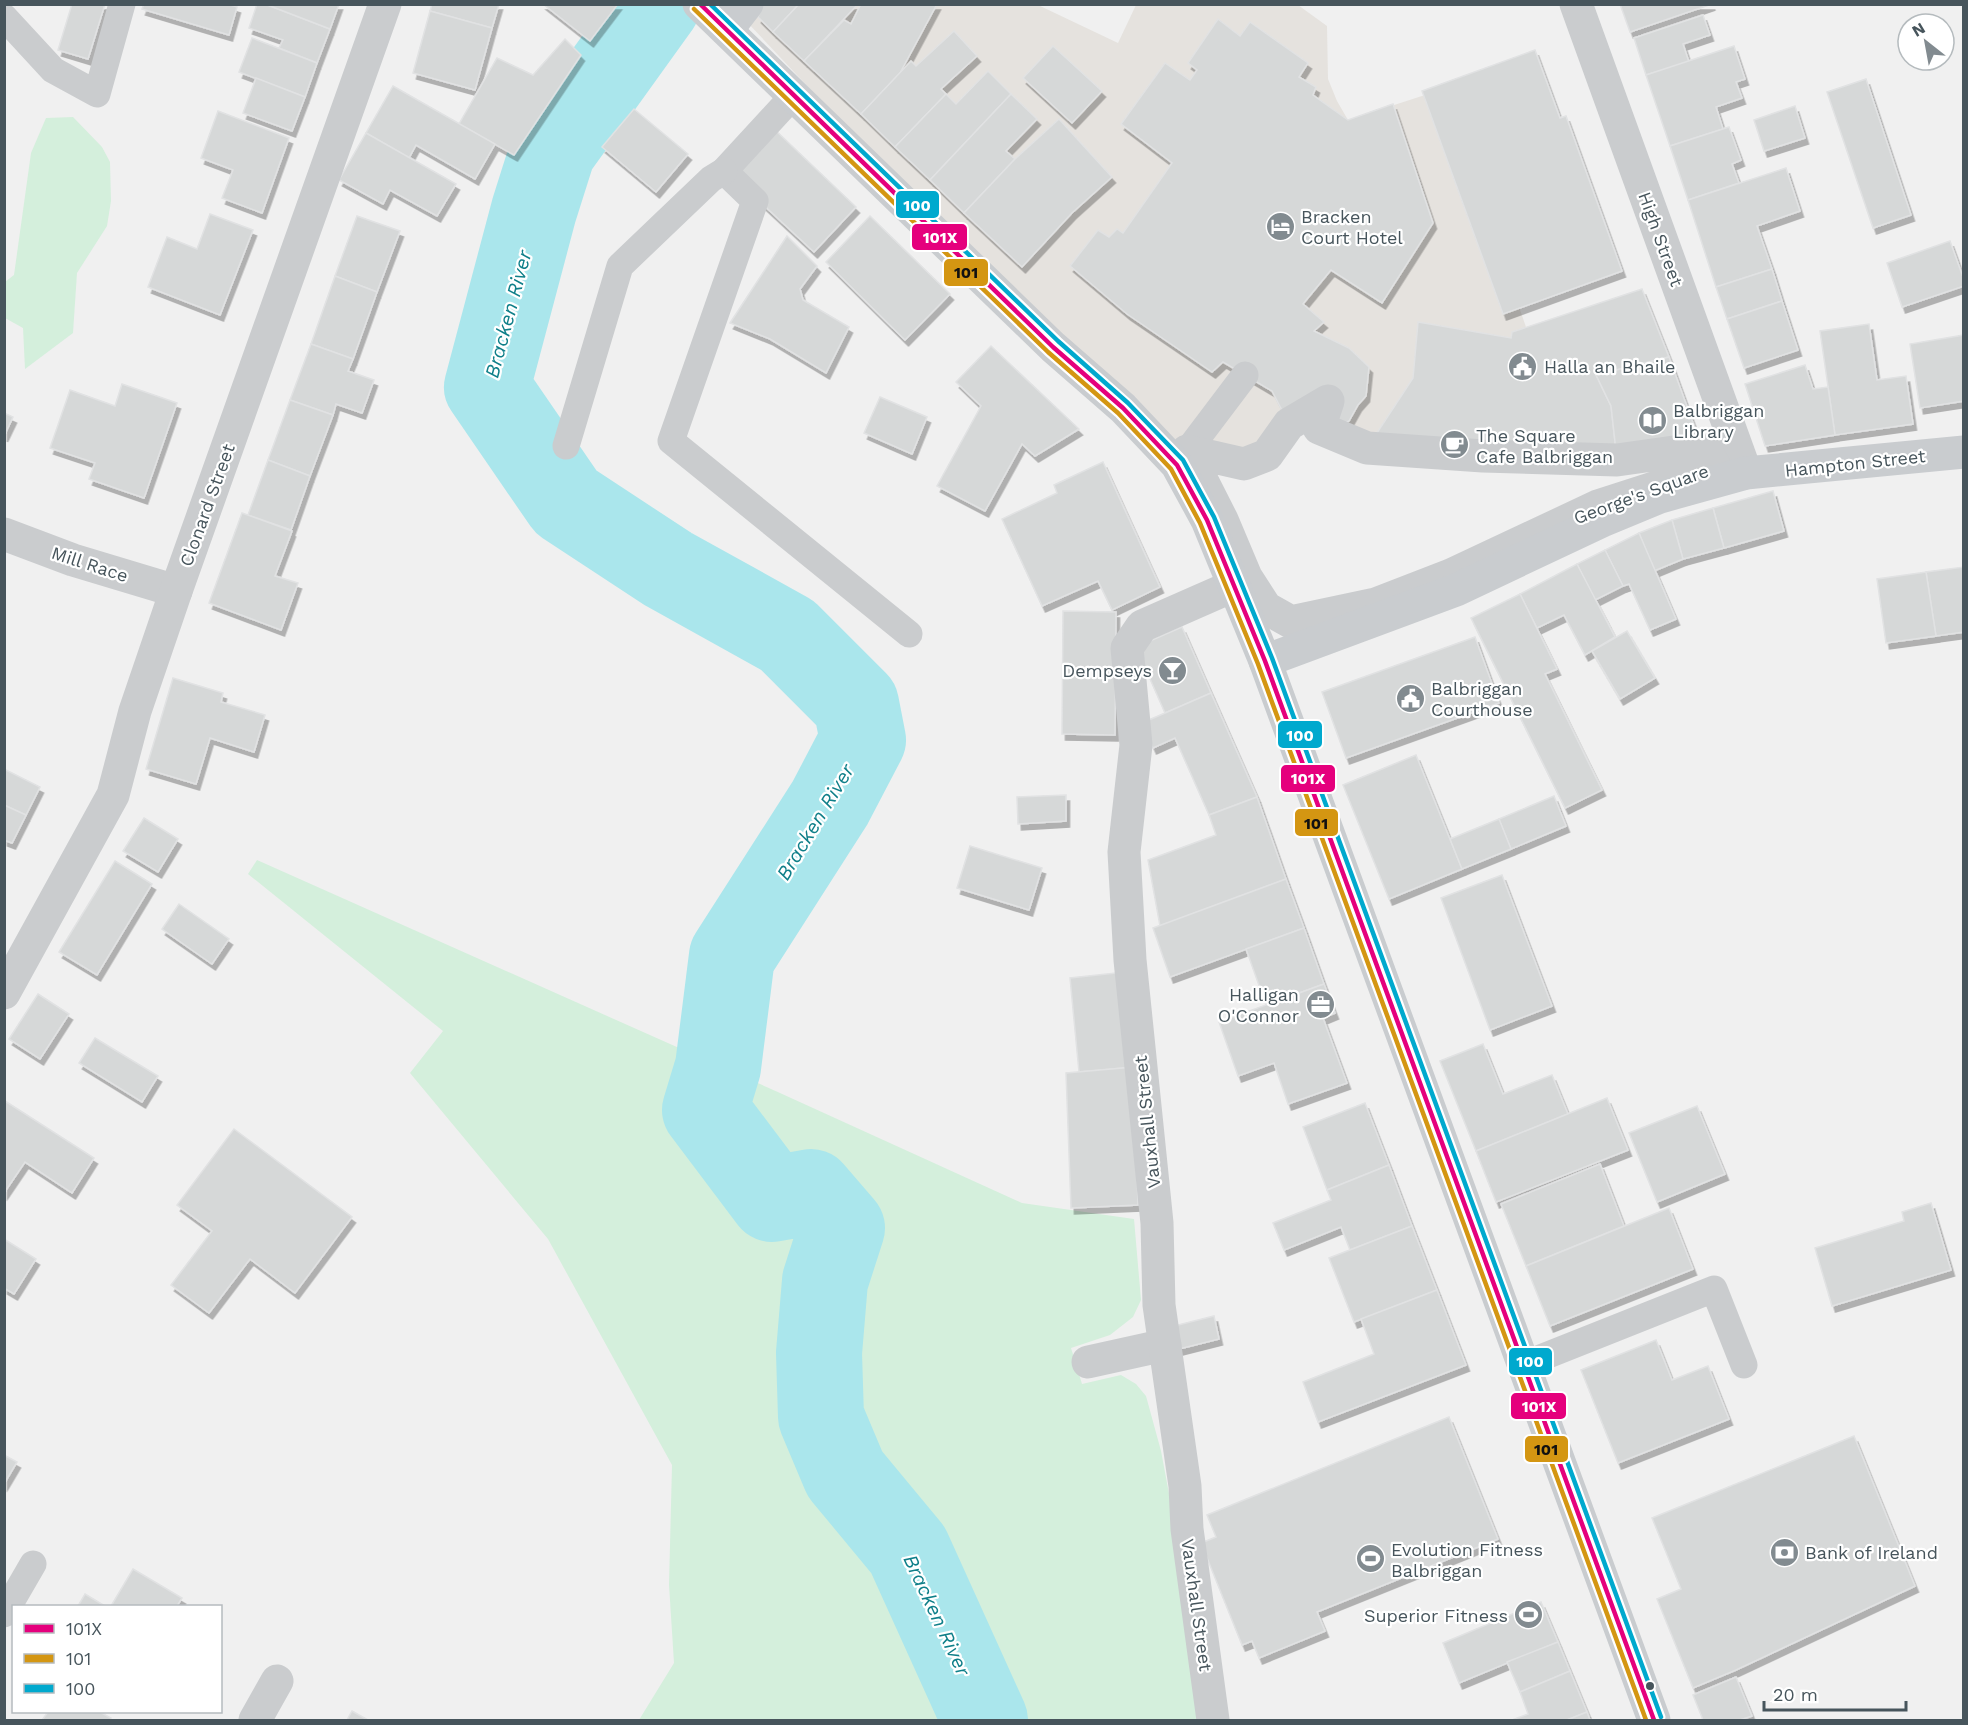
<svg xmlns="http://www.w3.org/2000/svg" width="1968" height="1725" font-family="'Work Sans',sans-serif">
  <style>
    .commercial { fill: #e5e2de }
    .green { fill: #d4efdc }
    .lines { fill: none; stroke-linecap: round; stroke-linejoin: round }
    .river { stroke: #aae6ec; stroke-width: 86 }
    .building { fill: #d6d8d8; stroke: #e1e2e3; stroke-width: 1.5; filter: url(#shadow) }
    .lane { stroke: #caccce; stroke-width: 27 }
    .street { stroke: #caccce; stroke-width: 33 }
    .secondary { stroke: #c9cccf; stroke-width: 33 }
    .bus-1-casing { stroke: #fff; stroke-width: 9 }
    .bus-2-casing { stroke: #fff; stroke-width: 9 }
    .bus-3-casing { stroke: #fff; stroke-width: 9 }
    .bus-1 { stroke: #e5007d; stroke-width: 4.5 }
    .bus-2 { stroke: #d49612; stroke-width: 4.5 }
    .bus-3 { stroke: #00a9ce; stroke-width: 4.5 }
    .bus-dot { fill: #47555c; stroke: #fff; stroke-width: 2 }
    .labels { text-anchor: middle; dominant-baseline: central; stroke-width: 4.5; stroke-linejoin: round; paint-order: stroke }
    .poi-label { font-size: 18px; fill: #47555c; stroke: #fff; text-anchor: start }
    .street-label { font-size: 18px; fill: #47555c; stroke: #fff }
    .water-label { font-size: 20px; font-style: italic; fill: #0f7f89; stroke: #fff }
    .line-badge { stroke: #fff; stroke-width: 2 }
    .badge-label { font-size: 16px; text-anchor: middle; font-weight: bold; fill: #fff }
    .pale-badge-label { font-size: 16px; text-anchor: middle; font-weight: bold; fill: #111 }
  </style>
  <defs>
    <filter id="shadow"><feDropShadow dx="3.5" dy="6" stdDeviation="0" flood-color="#0004"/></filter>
  </defs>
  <rect width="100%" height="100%" fill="#f0f0f0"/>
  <polygon class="commercial" points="758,5 1038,5 1118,43 1136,5 1298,5 1327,26 1328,79 1337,101 1348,120 1428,94 1474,178 1526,327 1512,332 1511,338 1419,322 1413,378 1367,448 1328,402 1267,455 1187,451 1053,347 746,21"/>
  <g class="green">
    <polygon points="73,117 102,147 110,162 111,201 107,226 77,273 73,333 25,369 23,328 5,318 5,282 14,275 31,153 46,118"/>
    <polygon points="257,860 780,1093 1022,1203 1134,1219 1141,1300 1133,1317 1110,1335 1071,1348 1082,1384 1121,1375 1136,1384 1146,1396 1161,1451 1173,1515 1201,1720 639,1720 674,1663 669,1585 672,1465 548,1239 410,1073 443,1031 248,874"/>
  </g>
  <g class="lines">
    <polyline class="river" points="658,4 553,150 534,210 487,387 566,502 668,569 787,635 856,704 863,740 830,803 732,956 718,1067 705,1110 772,1199 811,1192 842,1228 825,1281 819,1353 821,1417 845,1474 908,1550 985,1720"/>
  </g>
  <g class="building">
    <polygon points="72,4 105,4 88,59 58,50"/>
    <polygon points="144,4 227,4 237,7 229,35 142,9"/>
    <polygon points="257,4 265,4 330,29 317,63 279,48 283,40 249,28"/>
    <polygon points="265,4 339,4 330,29"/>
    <polygon points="432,4 499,4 492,28 430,11"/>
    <polygon points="543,4 618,4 590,41"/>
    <polygon points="763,4 799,4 773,32 758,17"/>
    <polygon points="799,4 858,4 804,61 773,32"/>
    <polygon points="861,4 937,4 900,73 861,114 804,61 844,20 851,24"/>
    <polygon points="1620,4 1712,4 1630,32"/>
    <polygon points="430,11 492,28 475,90 413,73"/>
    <polygon points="1703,15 1710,35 1683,44 1689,62 1646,75 1634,38"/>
    <polygon points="1218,19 1240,36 1250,22 1308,63 1299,77 1316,87 1313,95 1348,120 1393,104 1433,223 1382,303 1331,270 1303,304 1324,322 1314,331 1349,348 1369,367 1366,396 1358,405 1349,421 1337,428 1289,424 1272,391 1223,362 1212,372 1127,314 1070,266 1098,230 1109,237 1117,229 1123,233 1172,163 1121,124 1165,63 1190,80 1197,70 1188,63"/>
    <polygon points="954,31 977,56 941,89 946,94 895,147 861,114 911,61 916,66"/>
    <polygon points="252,38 317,63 305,97 239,72"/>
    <polygon points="565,39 581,55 514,155 459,124 497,58 533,75"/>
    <polygon points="1053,46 1102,91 1072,123 1023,78"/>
    <polygon points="1734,46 1745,79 1736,82 1742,98 1716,107 1723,129 1670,146 1646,75"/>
    <polygon points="1535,50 1560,118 1566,116 1622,271 1503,314 1422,91"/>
    <polygon points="988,71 1011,94 930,180 895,147 946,94 956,104"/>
    <polygon points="256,78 305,97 292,131 243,113"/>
    <polygon points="1866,79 1911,215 1873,228 1827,92"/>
    <polygon points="393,86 495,144 475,179 416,145 409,158 366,133"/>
    <polygon points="1011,94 1037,119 1006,151 1015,159 964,213 930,180"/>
    <polygon points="1795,106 1805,138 1764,151 1754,120"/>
    <polygon points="634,109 688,154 656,192 602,147"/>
    <polygon points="218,111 289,138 262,213 222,198 233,170 201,158"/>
    <polygon points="1059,119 1112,177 1072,213 1022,267 964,213 1015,159"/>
    <polygon points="771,126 856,207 814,252 728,172"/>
    <polygon points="1729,127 1741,160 1732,164 1739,183 1688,200 1670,146"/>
    <polygon points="366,133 456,184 437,216 390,190 383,204 339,180"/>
    <polygon points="1786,168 1800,211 1757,226 1772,269 1716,287 1688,200"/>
    <polygon points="210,214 253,230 220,315 148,287 167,237 197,249"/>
    <polygon points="357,216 400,231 377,292 335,276"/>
    <polygon points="870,216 950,294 905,340 826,262"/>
    <polygon points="787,236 817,266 800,289 803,300 849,327 826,373 770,339 730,323"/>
    <polygon points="1950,241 1964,280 1964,286 1902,307 1887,263"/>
    <polygon points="1772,269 1782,301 1727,319 1716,287"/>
    <polygon points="335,276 377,292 353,359 311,344"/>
    <polygon points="1642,289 1669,357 1596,375 1611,406 1617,460 1367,448 1413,378 1418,322 1511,338 1512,332"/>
    <polygon points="1782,301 1798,350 1744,368 1727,319"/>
    <polygon points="1869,324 1877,380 1906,376 1913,424 1835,435 1820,331"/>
    <polygon points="1964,335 1964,401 1920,408 1910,344"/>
    <polygon points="311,344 353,359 348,371 374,380 362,413 336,404 333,415 290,400"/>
    <polygon points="991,346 1079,429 1035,456 1022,444 985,511 937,486 981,406 956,382"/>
    <polygon points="1669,357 1697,434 1700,436 1688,450 1617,460 1611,406 1596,375"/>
    <polygon points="1805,365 1813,389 1828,387 1835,435 1765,446 1745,384"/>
    <polygon points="122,384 177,403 144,498 89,479 95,463 50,448 70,390 115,406"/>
    <polygon points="880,397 927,417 912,454 864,433"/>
    <polygon points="290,400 333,415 310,476 268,460"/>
    <polygon points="4,413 13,417 4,436"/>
    <polygon points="268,460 310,476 291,530 248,515"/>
    <polygon points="1103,462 1160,587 1112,610 1098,581 1042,606 1002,519 1057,493 1054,485"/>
    <polygon points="1773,491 1784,531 1724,548 1713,508"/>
    <polygon points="1713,508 1724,548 1683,559 1672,520"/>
    <polygon points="242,513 292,531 275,576 298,583 281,630 209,603"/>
    <polygon points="1672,520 1683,559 1654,571 1639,533"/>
    <polygon points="1639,533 1676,619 1650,630 1629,584 1623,586 1605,550"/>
    <polygon points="1605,550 1623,586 1595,600 1577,564"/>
    <polygon points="1577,564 1615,637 1585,655 1564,615 1537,628 1520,594"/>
    <polygon points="1964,567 1964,632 1936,636 1926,572"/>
    <polygon points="1926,572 1936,636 1886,643 1877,579"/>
    <polygon points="1520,594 1557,669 1545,674 1602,790 1565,808 1471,618"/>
    <polygon points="1063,611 1116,612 1115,735 1062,734"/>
    <polygon points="1182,627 1211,693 1165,713 1136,647"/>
    <polygon points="1627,631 1655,678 1620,699 1592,651"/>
    <polygon points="1475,637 1499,703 1346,758 1322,692"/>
    <polygon points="173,678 223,693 221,702 265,715 254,752 210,738 196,784 146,769"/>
    <polygon points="1211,693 1257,797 1209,815 1175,738 1153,748 1142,723"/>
    <polygon points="1416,755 1462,869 1389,899 1343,785"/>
    <polygon points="4,769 40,787 26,815 4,805"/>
    <polygon points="1066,795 1066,821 1018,824 1017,797"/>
    <polygon points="1554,796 1566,826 1511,849 1499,819"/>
    <polygon points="1257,797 1286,879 1160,926 1148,860 1216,835 1209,815"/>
    <polygon points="4,805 26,815 12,843 4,840"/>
    <polygon points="144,818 178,839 158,872 123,851"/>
    <polygon points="1499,819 1511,849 1462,869 1450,839"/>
    <polygon points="970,846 1042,868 1029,910 957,888"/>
    <polygon points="115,861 152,884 97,975 59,952"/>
    <polygon points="1502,875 1552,1006 1490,1030 1441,898"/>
    <polygon points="1286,879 1304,928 1170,977 1153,928"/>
    <polygon points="179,904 229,939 212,964 162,929"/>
    <polygon points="1304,928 1324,984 1266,1005 1246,949"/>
    <polygon points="1125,972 1134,1067 1079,1072 1070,978"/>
    <polygon points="1324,984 1335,1013 1323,1018 1347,1083 1288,1104 1274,1063 1238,1076 1219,1022"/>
    <polygon points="38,994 69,1014 40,1059 9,1039"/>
    <polygon points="95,1038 158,1076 142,1102 79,1063"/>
    <polygon points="1483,1044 1503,1094 1552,1075 1568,1114 1476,1151 1440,1061"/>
    <polygon points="1134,1067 1138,1205 1071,1208 1066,1073"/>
    <polygon points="1607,1098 1628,1150 1496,1202 1476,1151"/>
    <polygon points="5,1101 94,1158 72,1193 25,1162 4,1193"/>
    <polygon points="1365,1103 1389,1165 1327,1190 1303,1127"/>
    <polygon points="1697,1106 1725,1174 1657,1202 1629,1133"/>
    <polygon points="234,1129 352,1217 295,1293 250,1259 209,1313 171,1285 212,1231 177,1205"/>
    <polygon points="1600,1164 1624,1226 1526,1266 1501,1204"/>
    <polygon points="1389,1165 1412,1226 1350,1250 1341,1227 1284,1250 1273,1223 1331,1200 1327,1190"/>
    <polygon points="1931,1203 1951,1270 1832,1306 1815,1248 1904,1221 1902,1212"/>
    <polygon points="1669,1208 1693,1269 1550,1326 1526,1266"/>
    <polygon points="1412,1226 1437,1290 1354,1322 1329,1258"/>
    <polygon points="4,1239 36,1259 14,1294 4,1288"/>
    <polygon points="1437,1290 1466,1365 1318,1422 1303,1382 1374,1354 1361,1319"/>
    <polygon points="1214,1316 1219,1339 1175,1350 1170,1327"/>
    <polygon points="1656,1340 1672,1380 1708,1366 1729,1419 1618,1463 1581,1370"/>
    <polygon points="1449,1417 1498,1539 1317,1612 1325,1631 1259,1658 1252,1641 1242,1645 1201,1543 1216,1537 1207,1515"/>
    <polygon points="1854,1436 1915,1586 1736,1670 1693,1688 1657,1599 1681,1589 1652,1518"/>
    <polygon points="4,1455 17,1462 4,1484"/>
    <polygon points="133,1569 182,1598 177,1606 111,1606"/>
    <polygon points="85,1594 105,1606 78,1606"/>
    <polygon points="1541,1602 1558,1642 1459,1683 1443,1643"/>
    <polygon points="1558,1642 1570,1671 1520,1692 1507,1662"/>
    <polygon points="1570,1671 1587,1712 1567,1720 1512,1720 1528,1714 1520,1692"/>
    <polygon points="1736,1677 1752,1716 1740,1720 1703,1720 1693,1695"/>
    <polygon points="352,1711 368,1720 347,1720"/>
    <polygon points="48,1712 100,1712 111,1718 110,1720 42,1720"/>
    <polygon points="1587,1712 1590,1720 1567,1720"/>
  </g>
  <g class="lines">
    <g class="lane">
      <polyline points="4,17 53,70 97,94 122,4"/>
      <polyline points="793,96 724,171 755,201 671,441 909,634"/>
      <polyline points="566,446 620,266 711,179 724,171"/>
      <polyline points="1177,465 1245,375"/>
      <polyline points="1523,1365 1714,1289 1744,1365"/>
      <polyline points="4,1614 33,1564"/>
    </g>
    <g class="street">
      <polyline points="1576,4 1746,473"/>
      <path d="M1328,401L1319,428L1367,448L1483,456L1617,460L1688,450C1694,457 1698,455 1706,451L1716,468L1598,506L1451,575L1376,604L1291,622L1266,608L1246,577L1222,520L1187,451L1244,464L1267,455L1289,424Z"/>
      <polyline points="4,534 73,560 176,591"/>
      <polyline points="4,993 113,795 135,711 176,591 385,4"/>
      <polyline points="1088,1362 1165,1345"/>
      <polyline points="255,1720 277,1681"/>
      <polyline points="1213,1720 1187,1529 1185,1486 1159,1305 1157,1223 1130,960 1124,852 1136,745 1127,648 1142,626 1233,586"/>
    </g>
    <g class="secondary">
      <polyline points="699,4 1053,347 1123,408 1177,465 1207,520 1265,661 1654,1720"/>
      <polyline points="727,30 747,4"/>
      <polyline points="1265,661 1456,590 1602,521 1660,497 1746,473 1964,452"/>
    </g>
    <defs>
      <polyline id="bus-1" points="700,4 1053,347 1123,408 1177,465 1207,520 1265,661 1654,1720"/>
      <polyline id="bus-2" points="694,9 1048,352 1118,413 1171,469 1200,523 1258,664 1646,1720"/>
      <polyline id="bus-3" points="710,4 1058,341 1128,403 1183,460 1214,517 1272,658 1661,1717"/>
    </defs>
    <use href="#bus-1" class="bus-1-casing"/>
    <use href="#bus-2" class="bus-2-casing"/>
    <use href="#bus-3" class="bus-3-casing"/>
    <use href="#bus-1" class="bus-1"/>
    <use href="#bus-2" class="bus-2"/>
    <use href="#bus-3" class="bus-3"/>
  </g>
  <defs>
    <symbol id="hotel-disc" viewBox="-11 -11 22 22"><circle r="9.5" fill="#828b90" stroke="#fff"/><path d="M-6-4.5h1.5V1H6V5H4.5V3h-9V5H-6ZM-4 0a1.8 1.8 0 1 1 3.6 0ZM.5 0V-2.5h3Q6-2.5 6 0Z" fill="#fff"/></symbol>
    <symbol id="civic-disc" viewBox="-11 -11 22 22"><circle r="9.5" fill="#828b90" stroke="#fff"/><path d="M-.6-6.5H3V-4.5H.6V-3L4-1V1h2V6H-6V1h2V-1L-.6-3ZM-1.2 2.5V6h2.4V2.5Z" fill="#fff"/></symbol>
    <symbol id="library-disc" viewBox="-11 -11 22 22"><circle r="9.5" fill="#828b90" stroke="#fff"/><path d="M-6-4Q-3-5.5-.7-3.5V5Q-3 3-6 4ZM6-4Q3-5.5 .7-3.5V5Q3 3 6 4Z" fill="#fff"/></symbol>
    <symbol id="cafe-disc" viewBox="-11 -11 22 22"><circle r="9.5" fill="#828b90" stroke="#fff"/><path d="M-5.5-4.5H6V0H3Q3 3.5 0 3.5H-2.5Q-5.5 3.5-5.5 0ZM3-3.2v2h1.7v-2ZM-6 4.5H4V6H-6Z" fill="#fff"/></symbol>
    <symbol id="bar-disc" viewBox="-11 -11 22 22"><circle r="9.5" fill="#828b90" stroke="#fff"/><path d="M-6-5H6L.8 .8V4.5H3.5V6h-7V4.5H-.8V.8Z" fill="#fff"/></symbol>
    <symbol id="office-disc" viewBox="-11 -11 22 22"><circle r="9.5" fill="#828b90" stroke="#fff"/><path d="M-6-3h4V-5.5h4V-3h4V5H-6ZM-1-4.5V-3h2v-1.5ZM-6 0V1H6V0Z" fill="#fff"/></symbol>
    <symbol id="bank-disc" viewBox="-11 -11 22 22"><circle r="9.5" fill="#828b90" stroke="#fff"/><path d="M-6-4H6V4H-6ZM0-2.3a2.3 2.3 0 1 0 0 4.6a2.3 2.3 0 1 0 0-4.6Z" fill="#fff"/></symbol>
    <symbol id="stadium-disc" viewBox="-11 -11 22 22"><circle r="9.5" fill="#828b90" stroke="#fff"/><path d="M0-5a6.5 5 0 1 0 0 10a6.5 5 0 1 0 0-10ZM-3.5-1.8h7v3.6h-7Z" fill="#fff"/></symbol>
  </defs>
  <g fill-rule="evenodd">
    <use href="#hotel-disc" x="1264" y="210" width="33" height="33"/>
    <use href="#civic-disc" x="1506" y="350" width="33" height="33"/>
    <use href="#library-disc" x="1636" y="404" width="33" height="33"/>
    <use href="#cafe-disc" x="1438" y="428" width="33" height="33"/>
    <use href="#bar-disc" x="1156" y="654" width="33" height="33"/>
    <use href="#civic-disc" x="1394" y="682" width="33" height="33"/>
    <use href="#office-disc" x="1304" y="988" width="33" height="33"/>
    <use href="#bank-disc" x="1768" y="1536" width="33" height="33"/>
    <use href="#stadium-disc" x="1354" y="1542" width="33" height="33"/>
    <use href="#stadium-disc" x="1512" y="1598" width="33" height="33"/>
  </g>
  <circle class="bus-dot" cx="1650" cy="1686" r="5"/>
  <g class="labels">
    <g class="poi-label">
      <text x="1301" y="216">Bracken<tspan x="1301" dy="21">Court Hotel</tspan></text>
      <text x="1544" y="366">Halla an Bhaile</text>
      <text x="1673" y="410">Balbriggan<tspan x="1673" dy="21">Library</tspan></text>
      <text x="1476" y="435">The Square<tspan x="1476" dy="21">Cafe Balbriggan</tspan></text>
      <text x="1152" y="670" text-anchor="end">Dempseys</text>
      <text x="1431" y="688">Balbriggan<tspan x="1431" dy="21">Courthouse</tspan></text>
      <text x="1299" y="994" text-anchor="end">Halligan<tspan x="1299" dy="21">O'Connor</tspan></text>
      <text x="1391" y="1549">Evolution Fitness<tspan x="1391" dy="21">Balbriggan</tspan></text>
      <text x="1805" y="1552">Bank of Ireland</text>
      <text x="1508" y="1615" text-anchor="end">Superior Fitness</text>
    </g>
    <g class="street-label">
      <text transform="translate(1661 239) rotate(70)">High Street</text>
      <text transform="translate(1855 463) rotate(-6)">Hampton Street</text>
      <text transform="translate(1641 494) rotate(-20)">George's Square</text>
      <text transform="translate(207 505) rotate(-70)">Clonard Street</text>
      <text transform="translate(90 564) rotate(18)">Mill Race</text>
      <text transform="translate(1147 1122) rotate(-96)">Vauxhall Street</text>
      <text transform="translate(1197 1605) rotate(82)">Vauxhall Street</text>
    </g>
    <g class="water-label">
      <text transform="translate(508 314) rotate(-75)">Bracken River</text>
      <text transform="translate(815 822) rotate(-59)">Bracken River</text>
      <text transform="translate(937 1615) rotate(65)">Bracken River</text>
    </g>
  </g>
  <g class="line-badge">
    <rect x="895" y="190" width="45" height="29" rx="6" fill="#00a9ce"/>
    <rect x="911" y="223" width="57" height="28" rx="6" fill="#e5007d"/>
    <rect x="943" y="258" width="46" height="29" rx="6" fill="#d49612"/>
    <rect x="1277" y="720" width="46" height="29" rx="6" fill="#00a9ce"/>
    <rect x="1280" y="764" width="56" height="29" rx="6" fill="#e5007d"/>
    <rect x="1294" y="808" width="45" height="29" rx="6" fill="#d49612"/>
    <rect x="1508" y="1347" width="45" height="29" rx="6" fill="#00a9ce"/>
    <rect x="1510" y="1392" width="57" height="28" rx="6" fill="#e5007d"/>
    <rect x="1524" y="1435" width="45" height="28" rx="6" fill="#d49612"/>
  </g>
  <g class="badge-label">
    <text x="917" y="211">100</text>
    <text x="940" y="243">101X</text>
    <text x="1300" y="741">100</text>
    <text x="1308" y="784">101X</text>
    <text x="1530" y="1367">100</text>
    <text x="1539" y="1412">101X</text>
  </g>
  <g class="pale-badge-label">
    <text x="966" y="278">101</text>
    <text x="1316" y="829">101</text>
    <text x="1546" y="1455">101</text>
  </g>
  <rect width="1968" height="1725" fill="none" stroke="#47555c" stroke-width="12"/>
  <rect x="12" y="1605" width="210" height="108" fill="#ffffff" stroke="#b5bbbe" stroke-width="1.5"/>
  <rect x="24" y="1624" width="30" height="9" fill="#e5007d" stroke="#b5bbbe" stroke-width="1.5"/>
  <text x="66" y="1635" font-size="18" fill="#47555c">101X</text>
  <rect x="24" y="1654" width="30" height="9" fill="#d49612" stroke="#b5bbbe" stroke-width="1.5"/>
  <text x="66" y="1665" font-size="18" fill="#47555c">101</text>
  <rect x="24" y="1684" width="30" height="9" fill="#00a9ce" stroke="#b5bbbe" stroke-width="1.5"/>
  <text x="66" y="1695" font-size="18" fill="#47555c">100</text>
  <g transform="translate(1926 42) rotate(329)"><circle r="28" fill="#ffffff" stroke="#b5bbbe" stroke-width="1.5"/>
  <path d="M0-4.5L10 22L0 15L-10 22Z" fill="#828b90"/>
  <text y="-9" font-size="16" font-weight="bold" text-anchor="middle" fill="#47555c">N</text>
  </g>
  <path d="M1764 1701v9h142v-9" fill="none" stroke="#47555c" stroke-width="3"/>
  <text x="1773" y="1701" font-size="18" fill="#47555c" stroke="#ffffff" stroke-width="4.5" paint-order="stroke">20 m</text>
</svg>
